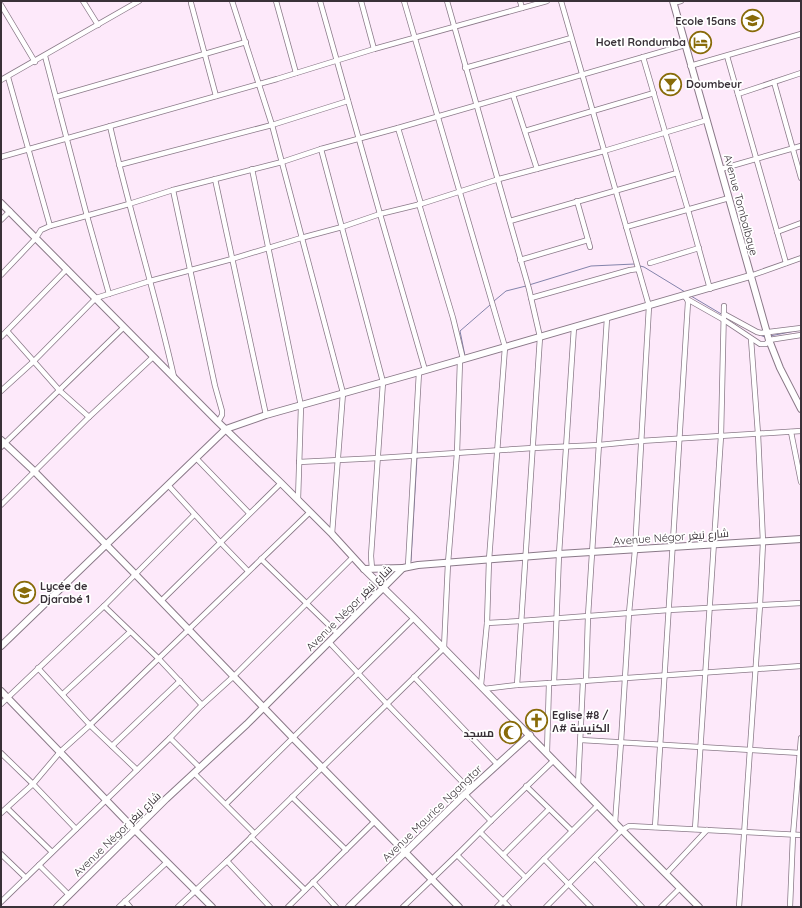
<svg xmlns="http://www.w3.org/2000/svg" width="802" height="908" font-family="Quicksand,Cairo,sans-serif">
  <style>
    .lines { fill: none; stroke-linecap: round; stroke-linejoin: round }
    .stream { stroke: #8383ab; stroke-width: 1 }
    .street-casing { stroke: #8a7988; stroke-width: 6 }
    .secondary-casing { stroke: #8a7988; stroke-width: 8 }
    .street { stroke: #fff; stroke-width: 4.5 }
    .secondary { stroke: #fff; stroke-width: 6 }
    .labels { text-anchor: middle; dominant-baseline: central; stroke-width: 3.5; stroke-linejoin: round; paint-order: stroke }
    .poi-label { font-size: 11px; font-weight: bold; fill: #393138; stroke: #fff; text-anchor: end }
    .street-label { font-size: 11px; fill: #393138; stroke: #fff }
  </style>
  <rect width="100%" height="100%" fill="#fde9fa"/>
  <g class="lines">
    <g class="stream">
      <polyline points="640,266 644,267 685,292"/>
      <polyline points="529,285 591,266 635,264"/>
      <polyline points="691,296 723,315"/>
      <polyline points="494,301 506,291 526,286"/>
      <polyline points="757,334 765,337"/>
      <polyline points="770,336 800,330"/>
      <polyline points="465,356 460,331 490,305"/>
      <polyline points="417,454 417,439"/>
      <polyline points="411,561 417,457"/>
    </g>
    <defs>
      <g id="street">
        <polyline points="83,1 98,25"/>
        <polyline points="232,1 272,125 343,393 332,534"/>
        <polyline points="276,1 296,73"/>
        <polyline points="320,1 380,214 425,370"/>
        <polyline points="361,1 374,49"/>
        <polyline points="404,1 505,347 489,560 487,623 481,685"/>
        <polyline points="447,1 529,289 540,337 517,685"/>
        <polyline points="520,1 522,8"/>
        <polyline points="561,1 649,306 635,550 629,613 621,742 615,823"/>
        <polyline points="191,3 216,96"/>
        <polyline points="673,3 681,1"/>
        <polyline points="1,5 35,62"/>
        <polyline points="45,56 87,216 109,294"/>
        <polyline points="727,56 786,263"/>
        <polyline points="643,57 688,210 710,289"/>
        <polyline points="690,66 801,34"/>
        <polyline points="465,68 571,38"/>
        <polyline points="8,77 50,226"/>
        <polyline points="1,80 139,1"/>
        <polyline points="774,82 801,178"/>
        <polyline points="738,94 801,73"/>
        <polyline points="513,95 537,169"/>
        <polyline points="56,97 246,42"/>
        <path d="M110,126C129,210 155,292 174,377"/>
        <polyline points="398,128 421,204"/>
        <polyline points="525,131 654,93"/>
        <polyline points="321,149 383,382 371,556 372,569"/>
        <polyline points="1,157 277,79 374,49 547,1"/>
        <polyline points="119,165 272,125 348,101"/>
        <polyline points="252,169 301,406 298,500"/>
        <polyline points="721,169 801,146"/>
        <polyline points="215,179 266,415"/>
        <polyline points="173,190 215,386 222,411 222,415 218,422"/>
        <polyline points="577,201 590,247"/>
        <polyline points="419,204 453,318 463,359"/>
        <polyline points="1,220 10,211"/>
        <polyline points="510,221 677,173"/>
        <polyline points="626,227 729,198"/>
        <polyline points="777,232 801,223"/>
        <polyline points="520,260 588,240"/>
        <polyline points="650,263 699,248"/>
        <polyline points="1,275 36,238 41,230 50,226 129,204 173,190 282,162 321,149 398,128 685,45"/>
        <polyline points="750,276 801,258"/>
        <polyline points="531,298 630,270 638,269"/>
        <polyline points="687,299 724,320 760,344 766,344 769,340 801,335"/>
        <polyline points="724,314 757,332 761,333 801,328"/>
        <polyline points="7,331 60,391 89,417"/>
        <polyline points="1,337 67,269"/>
        <polyline points="1,391 34,361 96,298 150,281 232,259 301,238 342,227 380,214 421,204 499,179 604,151 707,120"/>
        <polyline points="791,432 801,482"/>
        <polyline points="1,447 123,328"/>
        <polyline points="196,458 249,513"/>
        <polyline points="299,462 379,458 533,448 599,445 640,441 801,431"/>
        <polyline points="168,485 220,542 248,571"/>
        <polyline points="1,505 89,417 153,357"/>
        <polyline points="261,559 338,634"/>
        <polyline points="408,566 419,372"/>
        <polyline points="161,601 281,483"/>
        <polyline points="104,606 159,659 202,705"/>
        <polyline points="487,623 521,621 669,610 801,603"/>
        <polyline points="329,642 387,704 470,790"/>
        <polyline points="38,668 90,725 137,770"/>
        <polyline points="414,677 497,764"/>
        <polyline points="586,681 588,616 607,318"/>
        <polyline points="554,683 559,554 574,327"/>
        <polyline points="484,689 517,685 583,681 801,666"/>
        <polyline points="63,694 130,632"/>
        <polyline points="1,704 104,606 194,515"/>
        <polyline points="170,738 200,768"/>
        <polyline points="581,740 801,753"/>
        <polyline points="112,746 180,681"/>
        <polyline points="547,752 549,683"/>
        <polyline points="1,753 33,784 76,829"/>
        <polyline points="194,773 254,833"/>
        <polyline points="578,785 583,681"/>
        <polyline points="526,786 572,831"/>
        <polyline points="465,794 491,821"/>
        <polyline points="292,797 346,850"/>
        <polyline points="226,804 414,618"/>
        <polyline points="7,808 52,852"/>
        <polyline points="1,813 33,784 60,752 90,725 310,512"/>
        <polyline points="655,827 688,302 687,299 684,296"/>
        <polyline points="695,829 721,436 724,306"/>
        <polyline points="480,832 525,877"/>
        <polyline points="251,837 305,890"/>
        <polyline points="1,854 26,878"/>
        <polyline points="457,855 509,907"/>
        <polyline points="503,855 549,809"/>
        <polyline points="595,858 642,907"/>
        <polyline points="227,861 270,907"/>
        <polyline points="39,865 69,895"/>
        <polyline points="666,874 707,830"/>
        <polyline points="313,882 336,907"/>
        <polyline points="125,901 130,907"/>
        <polyline points="1,902 170,738 202,705 234,676 353,557"/>
        <polyline points="119,907 167,862"/>
        <polyline points="178,907 227,861 444,648 448,563 457,453 460,360"/>
        <polyline points="288,907 374,822"/>
        <polyline points="403,907 457,855 491,821 554,760"/>
        <polyline points="497,907 544,859"/>
        <polyline points="546,907 622,830 629,826 801,835"/>
        <polyline points="591,907 544,859 598,805"/>
        <polyline points="661,907 680,888"/>
        <polyline points="739,907 760,605 763,542 758,434 751,339"/>
        <polyline points="790,907 793,835 801,738"/>
      </g>
      <g id="secondary">
        <polyline points="673,1 769,340 780,368 801,409"/>
        <polyline points="1,203 218,422 281,483 332,534 364,569 414,618 622,830 699,907"/>
        <polyline points="1,440 34,471 135,574 293,738 459,907"/>
        <polyline points="364,569 403,568"/>
        <polyline points="1,646 226,429 266,415 419,372 750,276"/>
        <polyline points="1,691 135,830 212,907"/>
        <polyline points="57,907 166,799 247,724 403,568 418,565 559,554 801,539"/>
        <polyline points="349,907 465,794 530,735"/>
      </g>
    </defs>
    <use href="#street" class="street-casing"/>
    <use href="#secondary" class="secondary-casing"/>
    <use href="#street" class="street"/>
    <use href="#secondary" class="secondary"/>
  </g>
  <defs>
    <symbol id="school-ring" viewBox="-11 -11 22 22"><circle r="9.5" fill="#fff" stroke="#886b09" stroke-width="1.5"/><path d="M0-5L7-2L0 1L-7-2ZM-4 1L0 2.5L4 1V4Q0 6-4 4Z" fill="#886b09"/></symbol>
    <symbol id="hotel-ring" viewBox="-11 -11 22 22"><circle r="9.5" fill="#fff" stroke="#886b09" stroke-width="1.5"/><path d="M-6-4.5h1.5V1H6V5H4.5V3h-9V5H-6ZM-4 0a1.8 1.8 0 1 1 3.6 0ZM.5 0V-2.5h3Q6-2.5 6 0Z" fill="#886b09"/></symbol>
    <symbol id="bar-ring" viewBox="-11 -11 22 22"><circle r="9.5" fill="#fff" stroke="#886b09" stroke-width="1.5"/><path d="M-6-5H6L.8 .8V4.5H3.5V6h-7V4.5H-.8V.8Z" fill="#886b09"/></symbol>
    <symbol id="university-ring" viewBox="-11 -11 22 22"><circle r="9.5" fill="#fff" stroke="#886b09" stroke-width="1.5"/><path d="M0-5L7-2L0 1L-7-2ZM-4 1L0 2.5L4 1V4Q0 6-4 4Z" fill="#886b09"/></symbol>
    <symbol id="church-ring" viewBox="-11 -11 22 22"><circle r="9.5" fill="#fff" stroke="#886b09" stroke-width="1.5"/><path d="M-1.2-6h2.4v3.5h3.3v2.4h-3.3V6h-2.4V-.1h-3.3v-2.4h3.3Z" fill="#886b09"/></symbol>
    <symbol id="mosque-ring" viewBox="-11 -11 22 22"><circle r="9.5" fill="#fff" stroke="#886b09" stroke-width="1.5"/><path d="M3.5-4.9A6 6 0 1 0 3.5 4.9A5 5 0 1 1 3.5-4.9Z" fill="#886b09"/></symbol>
  </defs>
  <g fill-rule="evenodd">
    <use href="#school-ring" x="740" y="8" width="25" height="25"/>
    <use href="#hotel-ring" x="688" y="30" width="25" height="25"/>
    <use href="#bar-ring" x="658" y="72" width="25" height="25"/>
    <use href="#university-ring" x="12" y="580" width="25" height="25"/>
    <use href="#church-ring" x="524" y="708" width="25" height="25"/>
    <use href="#mosque-ring" x="498" y="720" width="25" height="25"/>
  </g>
  <g class="labels">
    <g class="poi-label">
      <text x="736" y="21">Ecole 15ans</text>
      <text x="686" y="42">Hoetl Rondumba</text>
      <text x="686" y="84" text-anchor="start">Doumbeur</text>
      <text x="40" y="586" text-anchor="start">Lycée de<tspan x="40" dy="13">Djarabé 1</tspan></text>
      <text x="552" y="715" text-anchor="start">Eglise #8 /<tspan x="552" dy="13">الكنيسة #٨</tspan></text>
      <text x="494" y="733">مسجد</text>
    </g>
    <g class="street-label">
      <text transform="translate(741 205) rotate(75)">Avenue Tombalbaye</text>
      <text transform="translate(671 537) rotate(-4)">Avenue Négor شارع نيغر</text>
      <text transform="translate(349 608) rotate(-45)">Avenue Négor شارع نيغر</text>
      <text transform="translate(432 813) rotate(-44)">Avenue Maurice Ngangtar</text>
      <text transform="translate(117 834) rotate(-44)">Avenue Négor شارع نيغر</text>
    </g>
  </g>
  <rect width="802" height="908" fill="none" stroke="#393138" stroke-width="4"/>
</svg>
